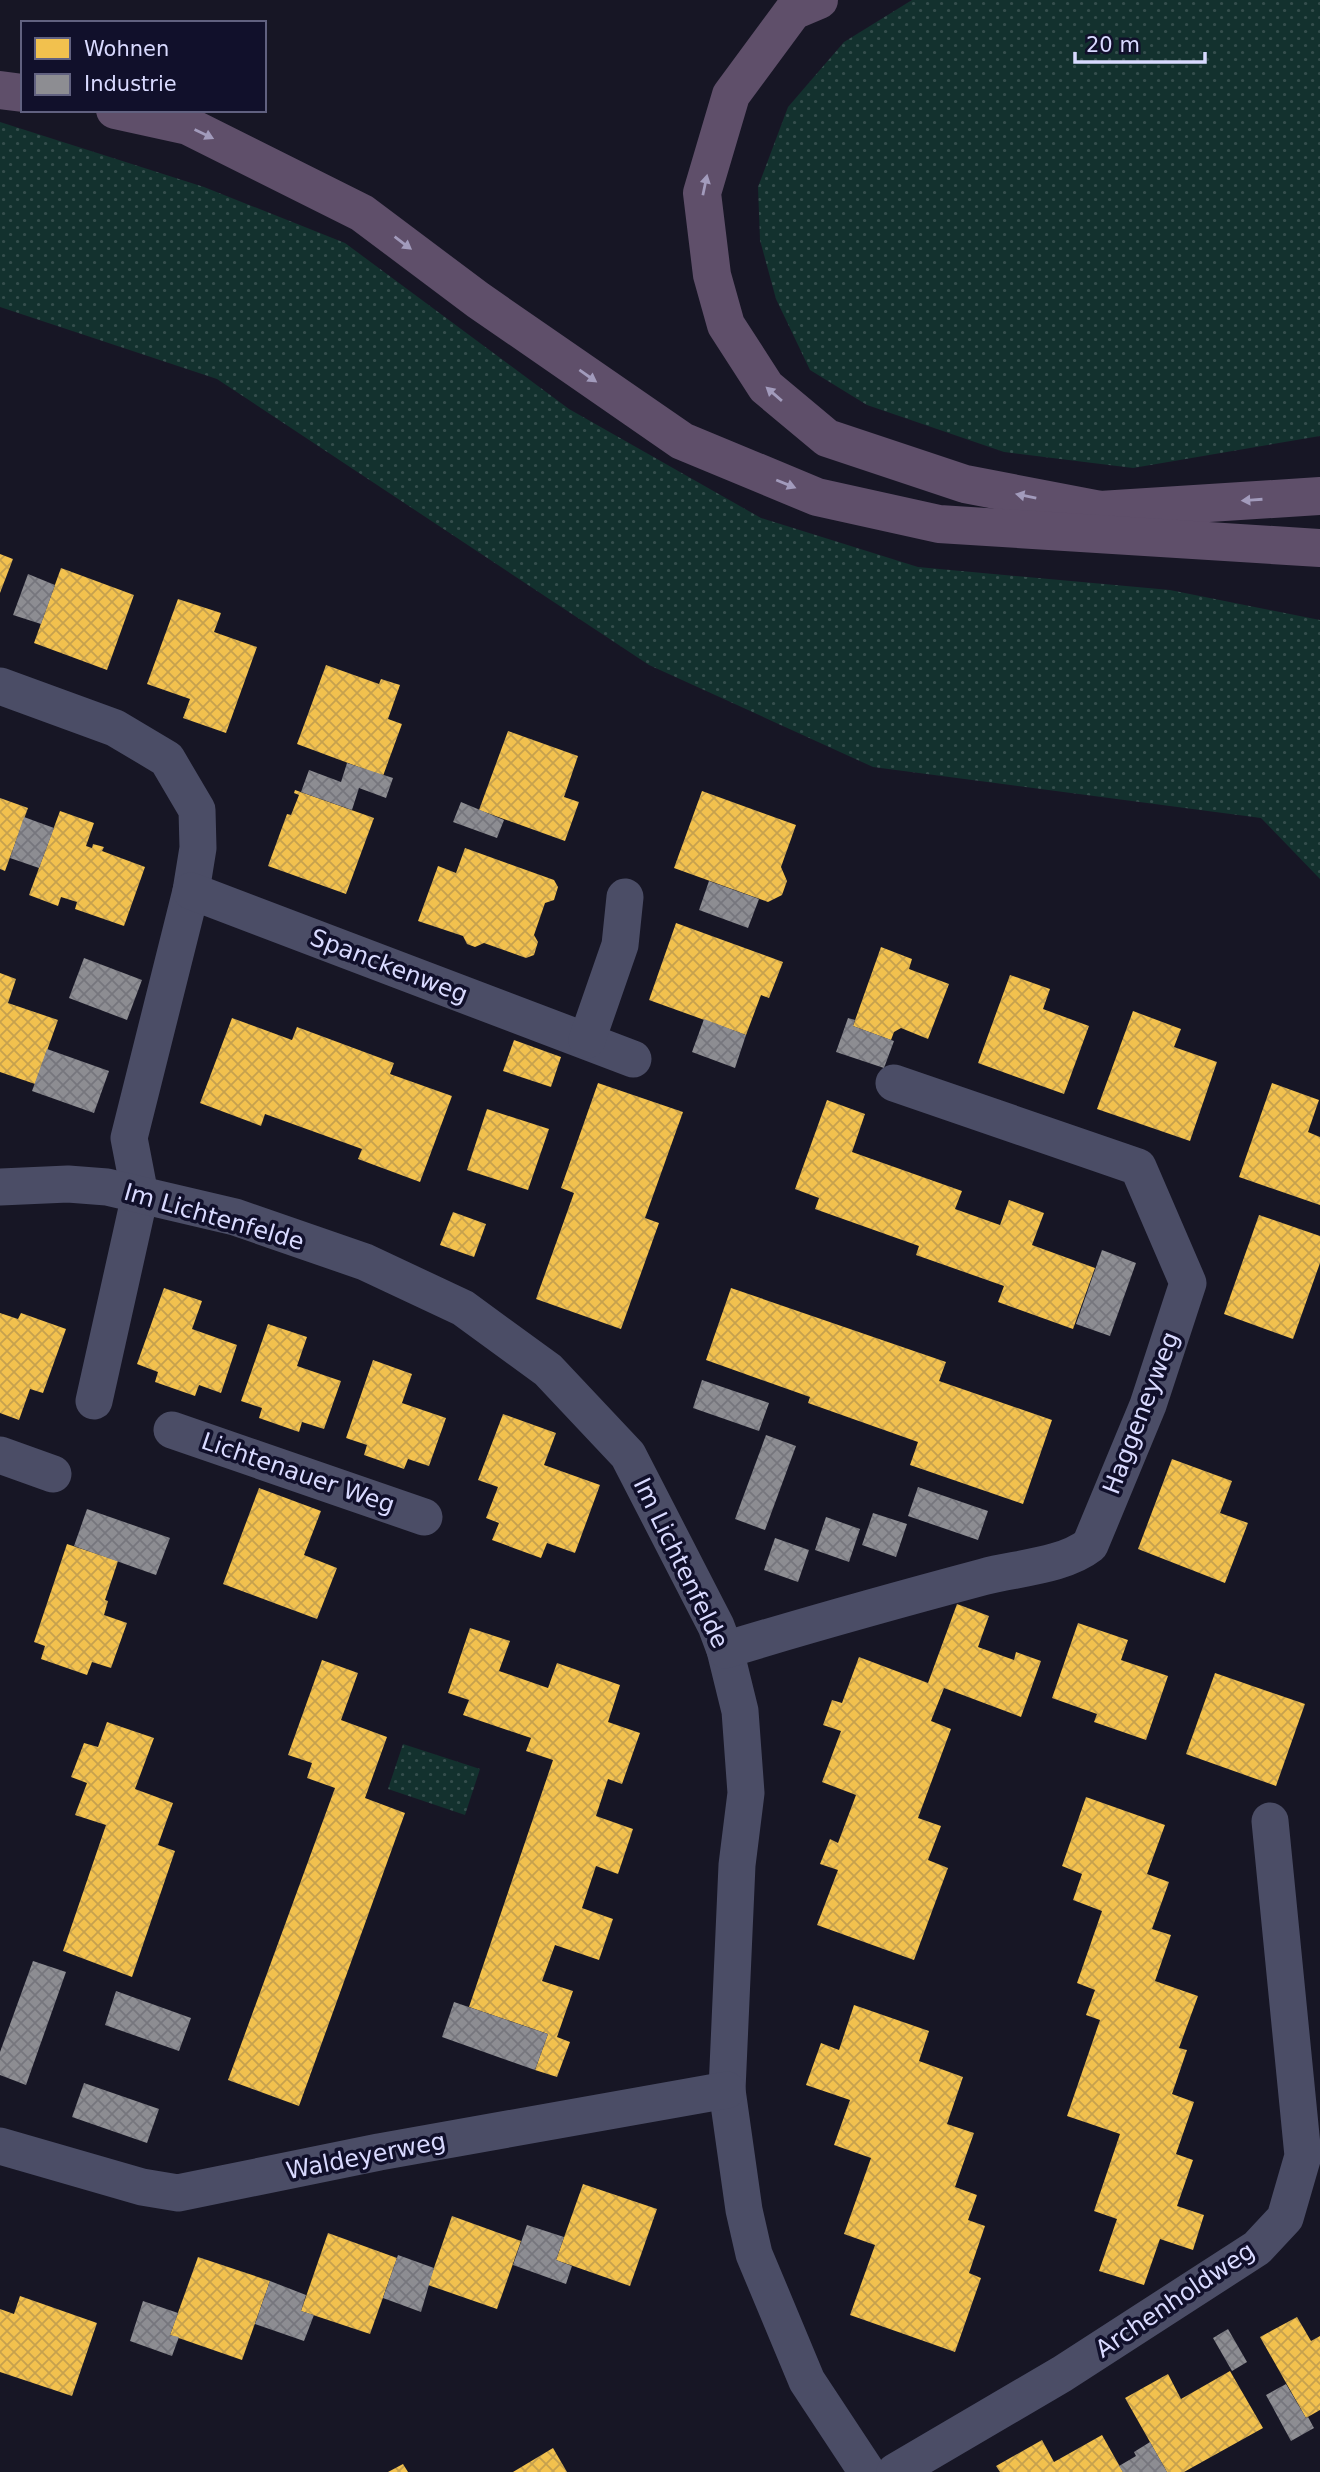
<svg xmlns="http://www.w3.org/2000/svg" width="1320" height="2472" font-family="'DejaVu Sans',sans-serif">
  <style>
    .grass { fill: url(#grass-dots) }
    .homes { fill: url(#homes-cross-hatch) }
    .industry { fill: url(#industry-cross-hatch) }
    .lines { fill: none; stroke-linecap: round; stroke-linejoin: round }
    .street { stroke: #4b4d66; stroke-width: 37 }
    .highway { stroke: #5f4f6a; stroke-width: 38 }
    .oneway { fill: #a29bbc }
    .labels { text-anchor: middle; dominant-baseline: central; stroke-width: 7; stroke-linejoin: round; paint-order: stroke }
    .street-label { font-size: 24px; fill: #d9daff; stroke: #11102b }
  </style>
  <defs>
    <pattern id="grass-dots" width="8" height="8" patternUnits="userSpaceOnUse" patternTransform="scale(1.75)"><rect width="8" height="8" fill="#13312e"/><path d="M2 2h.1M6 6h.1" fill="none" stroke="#354e4d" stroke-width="1.8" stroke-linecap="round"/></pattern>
    <pattern id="homes-cross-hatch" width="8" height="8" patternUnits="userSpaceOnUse" patternTransform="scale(1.75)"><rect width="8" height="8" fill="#f2c14e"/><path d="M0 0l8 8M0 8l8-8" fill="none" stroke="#c6a14e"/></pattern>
    <pattern id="industry-cross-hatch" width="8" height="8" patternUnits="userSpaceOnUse" patternTransform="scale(1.75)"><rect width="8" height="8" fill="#8d8d92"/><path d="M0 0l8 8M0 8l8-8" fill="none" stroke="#76767d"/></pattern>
  </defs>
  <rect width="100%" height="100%" fill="#171625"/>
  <g class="grass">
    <polygon points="912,0 1320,0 1320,436 1133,468 1004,452 867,405 810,370 776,299 760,240 758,187 788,107 844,42"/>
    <polygon points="0,122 204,187 345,243 569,409 761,518 918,567 1170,590 1320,620 1320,879 1261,818 873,767 649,665 217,379 0,307"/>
    <polygon points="403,1744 480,1769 465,1815 388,1789"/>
  </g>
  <g class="homes">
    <polygon points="0,554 13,559 0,593"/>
    <polygon points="61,568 134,595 107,670 34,643"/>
    <polygon points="178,599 221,613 214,632 257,647 226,733 183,718 190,699 147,684"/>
    <polygon points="326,665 379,684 381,679 400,685 388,719 402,724 383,776 297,744"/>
    <polygon points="508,731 578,756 564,797 579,802 565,841 479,810"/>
    <polygon points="295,790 374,818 346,894 268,866 287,814 291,815 299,795 294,793"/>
    <polygon points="702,791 796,825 781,867 787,881 782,895 768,902 674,868"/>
    <polygon points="0,798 28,808 5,871 0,869"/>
    <polygon points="60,811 94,823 86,846 92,848 93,844 104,847 102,851 145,867 124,926 75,909 77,902 61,897 58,906 29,895"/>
    <polygon points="465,848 554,880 558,887 554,900 545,903 534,935 538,942 534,955 526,958 484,943 475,947 467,944 463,936 418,921 438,866 456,873"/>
    <polygon points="676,923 783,962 769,998 761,995 746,1035 649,1000"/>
    <polygon points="881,947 912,959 909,969 949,984 928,1039 901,1028 894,1032 891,1040 853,1026"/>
    <polygon points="0,973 16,979 8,1003 58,1020 35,1084 0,1072"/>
    <polygon points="1010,975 1050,989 1043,1009 1089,1026 1064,1094 978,1063"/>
    <polygon points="1133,1011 1181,1029 1174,1047 1217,1062 1190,1141 1097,1109"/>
    <polygon points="232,1018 292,1040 297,1027 394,1063 390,1074 452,1096 420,1182 358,1159 362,1149 265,1114 261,1126 200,1103"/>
    <polygon points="514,1040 561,1057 551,1087 503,1071"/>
    <polygon points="598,1083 683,1112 645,1218 659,1223 621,1329 536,1299 574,1193 561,1188"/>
    <polygon points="1272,1083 1319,1100 1308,1132 1320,1137 1320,1205 1239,1177"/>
    <polygon points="827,1100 865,1114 852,1152 962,1191 955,1209 1000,1225 1009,1200 1044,1213 1032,1245 1095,1268 1073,1329 998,1302 1004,1286 916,1255 919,1246 815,1209 819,1198 795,1189"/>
    <polygon points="487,1109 549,1129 528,1190 467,1170"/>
    <polygon points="453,1212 486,1224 474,1257 440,1245"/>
    <polygon points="1259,1215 1320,1236 1320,1263 1293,1339 1224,1314"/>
    <polygon points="164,1288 202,1301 192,1329 237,1345 221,1393 199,1385 195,1396 155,1382 158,1372 137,1364"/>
    <polygon points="731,1288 946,1362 939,1381 1052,1420 1023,1504 910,1465 918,1442 808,1403 810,1397 706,1360"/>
    <polygon points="0,1313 18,1319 21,1313 66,1329 43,1393 30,1389 19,1420 0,1413"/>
    <polygon points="268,1324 307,1337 297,1366 341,1381 324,1429 302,1422 299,1432 259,1418 262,1408 241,1401"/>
    <polygon points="373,1360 412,1374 402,1403 446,1418 429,1466 408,1459 404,1469 364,1455 367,1445 346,1438"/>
    <polygon points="503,1414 556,1433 544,1465 600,1485 575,1553 547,1543 541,1558 492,1540 499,1523 486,1518 498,1487 478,1480"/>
    <polygon points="1172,1459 1232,1481 1220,1513 1248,1523 1225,1583 1138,1549"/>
    <polygon points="259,1488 321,1511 304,1555 337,1568 317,1619 223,1584"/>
    <polygon points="67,1544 118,1561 105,1600 108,1601 104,1615 127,1623 111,1668 92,1662 87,1675 41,1659 45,1646 34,1642"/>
    <polygon points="957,1604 989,1616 978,1647 1014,1660 1016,1652 1041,1661 1021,1717 944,1688 931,1721 951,1729 918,1818 941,1826 928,1860 948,1868 914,1960 817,1925 838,1870 820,1864 830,1839 838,1843 856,1795 822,1782 841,1731 823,1725 832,1700 842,1703 859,1657 928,1683"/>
    <polygon points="1078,1623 1128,1640 1121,1660 1168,1676 1146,1740 1094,1722 1097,1714 1052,1698"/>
    <polygon points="470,1628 510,1641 499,1671 548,1688 557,1663 620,1685 608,1722 640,1733 622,1784 608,1779 596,1816 633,1829 618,1874 596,1866 582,1908 613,1919 599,1960 555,1945 542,1981 573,1991 557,2037 570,2042 557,2077 535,2070 548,2034 469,2007 553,1760 526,1751 531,1738 463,1715 469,1700 448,1693"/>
    <polygon points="322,1660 358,1673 341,1720 387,1737 365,1798 405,1813 299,2106 228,2080 335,1788 307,1778 312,1763 288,1755"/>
    <polygon points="1215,1673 1305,1704 1276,1786 1186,1754"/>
    <polygon points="107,1722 154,1738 135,1789 173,1803 158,1845 175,1851 132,1977 63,1951 106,1825 75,1815 87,1783 71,1777 84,1743 98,1747"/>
    <polygon points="1086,1797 1165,1825 1147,1874 1169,1882 1152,1929 1171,1935 1155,1981 1198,1996 1179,2048 1187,2050 1172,2094 1194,2102 1176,2154 1193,2160 1177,2206 1204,2215 1193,2250 1160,2239 1144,2285 1099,2271 1117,2219 1094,2211 1120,2134 1067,2116 1100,2020 1086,2015 1095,1990 1077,1983 1102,1911 1073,1900 1082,1874 1062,1866"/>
    <polygon points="854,2005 929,2031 919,2061 963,2077 947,2124 974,2133 955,2187 977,2195 968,2220 985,2226 969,2273 981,2278 955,2352 850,2315 875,2245 844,2234 871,2158 834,2145 850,2100 806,2085 821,2043 839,2050"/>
    <polygon points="583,2184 657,2209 630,2286 556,2260"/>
    <polygon points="452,2216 521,2241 497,2309 428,2285"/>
    <polygon points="328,2233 397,2258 370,2334 301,2311"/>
    <polygon points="198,2257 270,2281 242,2360 170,2335"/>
    <polygon points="20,2296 97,2323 72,2396 0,2372 0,2309 14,2314"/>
    <polygon points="1297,2317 1311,2341 1320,2336 1320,2410 1306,2418 1260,2337"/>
    <polygon points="1230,2371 1263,2428 1184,2472 1167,2472 1125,2398 1168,2374 1181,2399"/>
    <polygon points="1102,2435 1123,2472 1000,2472 996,2466 1042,2440 1054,2462"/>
    <polygon points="553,2448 567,2472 513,2472"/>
    <polygon points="403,2464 408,2472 388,2472"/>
  </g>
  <g class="industry">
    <polygon points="28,574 55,585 41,624 13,615"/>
    <polygon points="347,763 393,778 386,798 359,788 352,810 301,792 309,770 341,782"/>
    <polygon points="461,802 504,820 497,838 453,822"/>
    <polygon points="24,817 54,828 39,868 10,858"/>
    <polygon points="709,881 759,899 748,928 699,910"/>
    <polygon points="84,958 142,980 127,1020 69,998"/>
    <polygon points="848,1018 855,1020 853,1026 894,1041 884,1068 836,1052"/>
    <polygon points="704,1019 746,1035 735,1068 692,1052"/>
    <polygon points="47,1049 109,1071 94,1113 32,1091"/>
    <polygon points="1102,1250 1136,1263 1110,1336 1076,1324"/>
    <polygon points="702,1380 769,1403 759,1431 693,1408"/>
    <polygon points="766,1435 796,1446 765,1530 735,1519"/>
    <polygon points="918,1487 988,1511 978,1540 908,1516"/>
    <polygon points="87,1509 170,1538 156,1575 74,1546"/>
    <polygon points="873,1513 907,1524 896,1557 862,1545"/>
    <polygon points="826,1517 860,1529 849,1562 815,1550"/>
    <polygon points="775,1538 809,1550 798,1582 764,1570"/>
    <polygon points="33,1961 66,1972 26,2085 0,2075 0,2052"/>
    <polygon points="116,1991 191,2018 179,2051 105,2025"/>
    <polygon points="454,2002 548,2034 535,2070 442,2037"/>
    <polygon points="84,2083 159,2109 147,2143 72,2117"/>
    <polygon points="527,2225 564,2237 556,2260 572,2266 566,2284 513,2265"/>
    <polygon points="398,2255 434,2268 421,2312 383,2298"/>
    <polygon points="270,2281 306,2295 301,2311 314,2315 304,2341 255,2324"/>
    <polygon points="143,2301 178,2313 170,2335 179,2337 172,2356 130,2341"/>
    <polygon points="1228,2329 1247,2362 1232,2371 1213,2338"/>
    <polygon points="1286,2384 1306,2418 1308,2417 1314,2428 1291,2441 1266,2395"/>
    <polygon points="1150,2442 1167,2472 1123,2472 1119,2466 1136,2456 1134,2452"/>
  </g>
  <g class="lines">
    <g class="street">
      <polyline points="0,686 115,728 167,759 197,810 198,848 191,891 129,1138 140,1195 94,1401"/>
      <polyline points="191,891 633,1059"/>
      <polyline points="587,1040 620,945 625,897"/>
      <polyline points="0,1187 68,1184 107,1187 235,1217 365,1262 463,1308 548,1370 628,1455 716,1626 725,1650 740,1711 746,1793 737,1865 727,2090 744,2210 754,2254 807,2381 867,2472"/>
      <polyline points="172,1430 424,1517"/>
      <polyline points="0,1455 53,1474"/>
      <path d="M725,1650C811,1624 897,1600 983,1577C1017,1568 1063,1566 1090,1545L1148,1405L1188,1283L1138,1167L894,1083"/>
      <polyline points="0,2146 142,2187 178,2193 379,2152 727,2090"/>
      <polyline points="895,2472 1062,2374 1257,2248 1285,2218 1303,2156 1270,1821"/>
    </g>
    <g class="highway">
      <polyline points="819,0 793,11 731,95 702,193 712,275 726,325 766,387 827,438 965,484 1100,510 1320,496"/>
      <polyline points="0,90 23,93"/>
      <polyline points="115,110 188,126 362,213 478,300 682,441 817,497 939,524 1320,548"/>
    </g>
  </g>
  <defs><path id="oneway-solid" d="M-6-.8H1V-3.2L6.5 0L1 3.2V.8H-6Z" transform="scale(1.75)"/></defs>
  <g class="oneway">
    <use href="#oneway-solid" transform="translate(204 134) rotate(26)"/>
    <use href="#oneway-solid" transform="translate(705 185) rotate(-78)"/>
    <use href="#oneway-solid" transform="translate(403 243) rotate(37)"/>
    <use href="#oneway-solid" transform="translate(588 376) rotate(35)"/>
    <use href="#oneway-solid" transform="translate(774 394) rotate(-139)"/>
    <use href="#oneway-solid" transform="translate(786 484) rotate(22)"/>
    <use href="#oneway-solid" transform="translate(1026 496) rotate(-169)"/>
    <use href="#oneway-solid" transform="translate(1252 500) rotate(176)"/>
  </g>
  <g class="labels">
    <g class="street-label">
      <text transform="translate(389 966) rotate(21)">Spanckenweg</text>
      <text transform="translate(214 1217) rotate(16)">Im Lichtenfelde</text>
      <text transform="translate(1141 1413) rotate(-69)">Haggeneyweg</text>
      <text transform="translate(298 1473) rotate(19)">Lichtenauer Weg</text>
      <text transform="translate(681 1563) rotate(64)">Im Lichtenfelde</text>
      <text transform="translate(366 2156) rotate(-11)">Waldeyerweg</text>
      <text transform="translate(1175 2300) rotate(-34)">Archenholdweg</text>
    </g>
  </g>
  <rect x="21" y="21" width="245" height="91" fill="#11102b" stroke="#616180" stroke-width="2"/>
  <rect x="35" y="38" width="35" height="21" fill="#f2c14e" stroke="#616180" stroke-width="2"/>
  <text x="84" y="56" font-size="21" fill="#d9daff">Wohnen</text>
  <rect x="35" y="74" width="35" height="21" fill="#8d8d92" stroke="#616180" stroke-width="2"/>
  <text x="84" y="91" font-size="21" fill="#d9daff">Industrie</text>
  <path d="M1075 52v10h130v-10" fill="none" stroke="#d9daff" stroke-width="3.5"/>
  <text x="1086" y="52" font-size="21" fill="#d9daff" stroke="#11102b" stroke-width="5" paint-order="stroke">20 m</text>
</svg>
